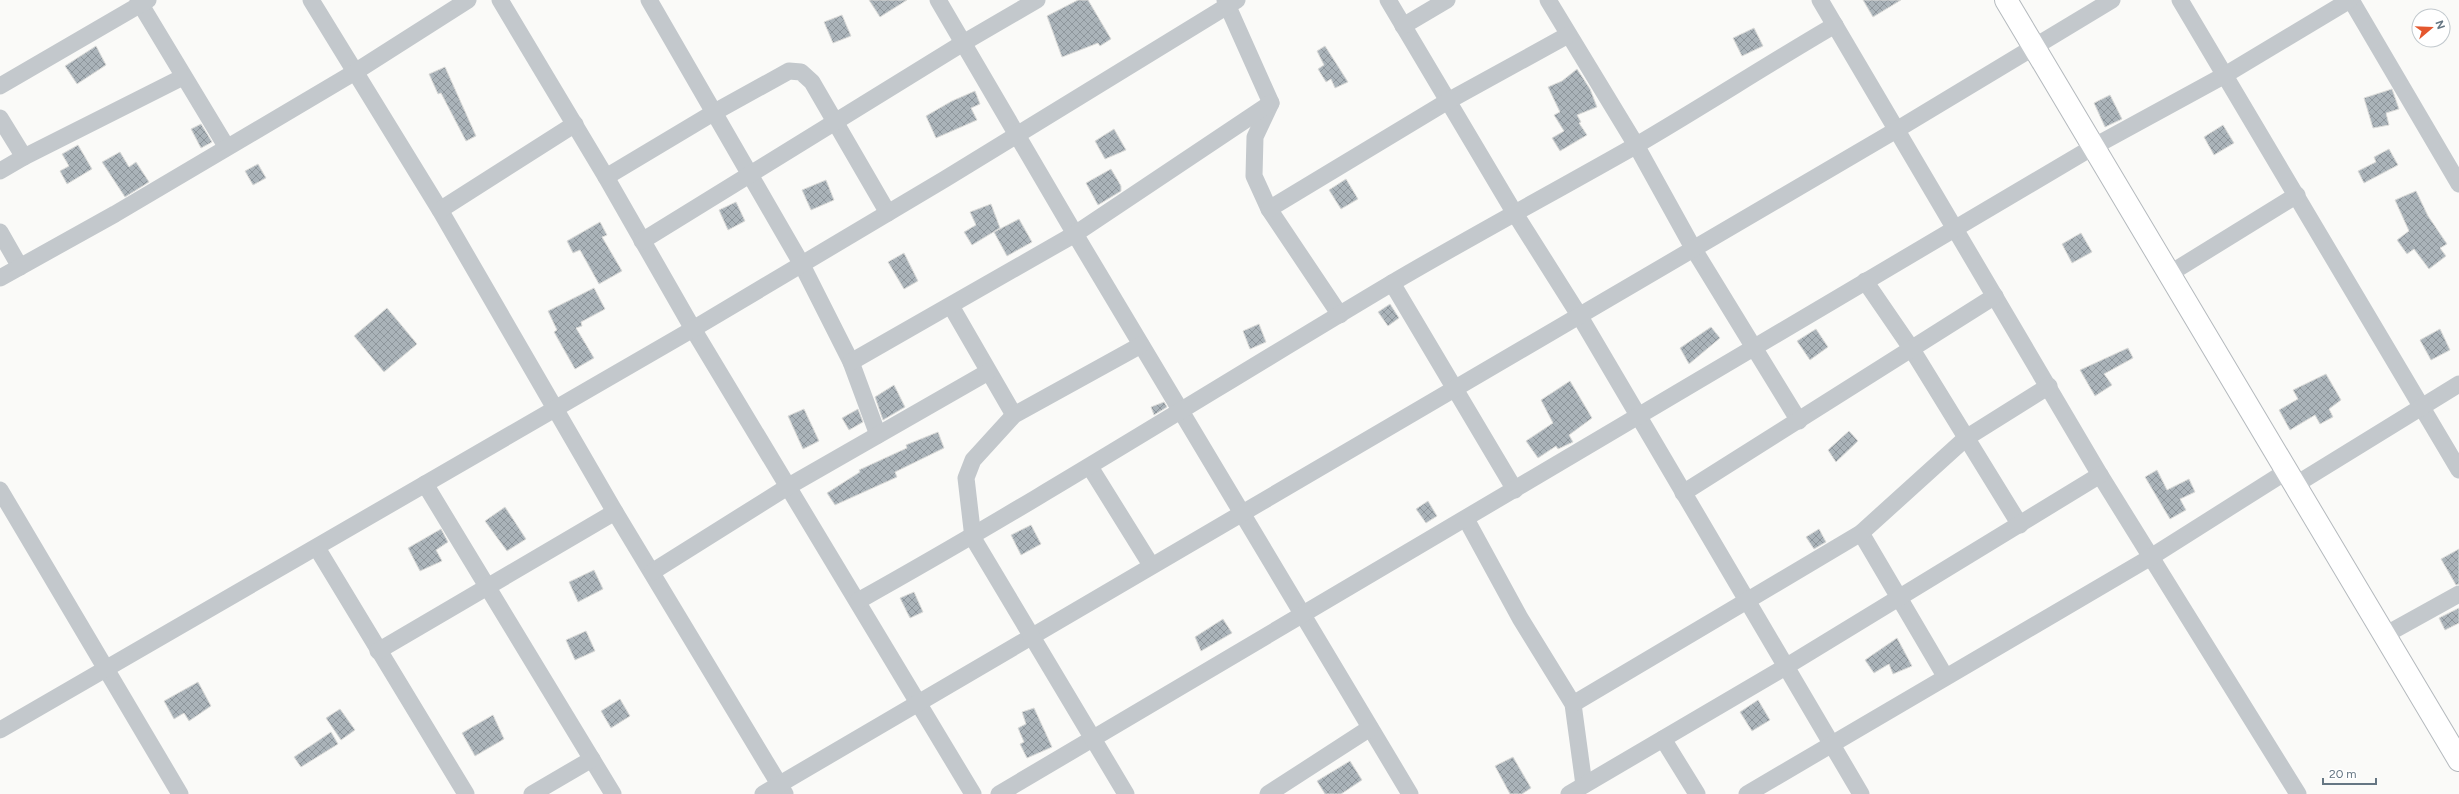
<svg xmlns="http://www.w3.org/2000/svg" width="2459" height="794" font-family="Figtree,sans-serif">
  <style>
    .building { fill: url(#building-cross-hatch); stroke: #dcdcda }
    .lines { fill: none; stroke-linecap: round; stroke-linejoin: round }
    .major-casing { stroke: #b5babe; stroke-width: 24 }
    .minor { stroke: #c3c8cc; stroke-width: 17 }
    .major { stroke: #fff; stroke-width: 22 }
  </style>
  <defs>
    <pattern id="building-cross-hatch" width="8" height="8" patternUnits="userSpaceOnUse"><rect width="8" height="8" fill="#aab3b9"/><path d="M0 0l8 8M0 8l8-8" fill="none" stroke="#8e969c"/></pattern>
  </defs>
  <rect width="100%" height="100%" fill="#fafaf8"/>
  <g class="building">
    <polygon points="869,0 907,0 880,17"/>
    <polygon points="1078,0 1088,0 1111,39 1100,46 1098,43 1062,57 1047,16"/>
    <polygon points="1863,0 1901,0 1873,17"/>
    <polygon points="842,15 851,36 833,43 824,22"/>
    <polygon points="1754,28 1763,46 1742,56 1733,38"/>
    <polygon points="96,46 106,65 77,84 65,66"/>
    <polygon points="1325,46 1348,82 1335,88 1331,79 1326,82 1318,69 1324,65 1317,51"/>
    <polygon points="445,67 476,136 466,141 441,93 438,94 429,74"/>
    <polygon points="1577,69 1590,89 1597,107 1577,115 1581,122 1579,123 1587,135 1560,151 1552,138 1564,131 1554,115 1560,112 1548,87 1562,81"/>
    <polygon points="2392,89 2399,109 2386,113 2389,125 2373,128 2364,98"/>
    <polygon points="975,91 980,104 971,108 977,120 936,138 926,116 952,101"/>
    <polygon points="2110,95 2122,119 2105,127 2094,103"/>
    <polygon points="201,124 212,142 201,148 191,129"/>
    <polygon points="2223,125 2234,143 2214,155 2204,137"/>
    <polygon points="1114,129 1126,150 1105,159 1095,141"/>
    <polygon points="78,145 92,169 67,184 60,171 69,166 62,154"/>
    <polygon points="2389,149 2398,165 2364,183 2358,171 2376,162 2374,157"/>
    <polygon points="120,152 129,167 136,162 149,182 125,197 102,162"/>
    <polygon points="258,164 266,178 253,185 245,171"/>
    <polygon points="1111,169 1121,186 1121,191 1098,205 1086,183"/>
    <polygon points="1346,179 1358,199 1341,209 1329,190"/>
    <polygon points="826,180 834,200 811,210 802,190"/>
    <polygon points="2416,191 2428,216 2447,244 2440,248 2446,256 2429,269 2414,249 2407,254 2397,240 2409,231 2395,200"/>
    <polygon points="736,202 745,221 728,230 719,210"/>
    <polygon points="991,204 1000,228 972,245 964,232 976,225 970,212"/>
    <polygon points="1019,219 1032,242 1007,256 994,232"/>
    <polygon points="600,222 607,235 602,237 622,271 599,284 580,250 573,253 567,241"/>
    <polygon points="2081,233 2092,252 2072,263 2062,244"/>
    <polygon points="904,253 918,281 904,289 888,262"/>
    <polygon points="594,288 605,309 581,322 582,326 576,328 594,358 575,369 554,332 557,330 548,311"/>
    <polygon points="1390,304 1399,318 1388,326 1378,312"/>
    <polygon points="387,308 417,344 384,372 354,336"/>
    <polygon points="1259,324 1266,342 1250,349 1243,331"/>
    <polygon points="1711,327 1720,338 1689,364 1680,348"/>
    <polygon points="1816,329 1828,347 1810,360 1797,341"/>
    <polygon points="2440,329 2450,350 2431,360 2420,340"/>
    <polygon points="2128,348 2133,358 2104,374 2112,385 2095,396 2080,370"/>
    <polygon points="2326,374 2341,400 2329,409 2333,417 2320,424 2315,415 2290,430 2279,410 2298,399 2293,390"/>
    <polygon points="1570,381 1592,418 1569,435 1573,442 1558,449 1556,446 1538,458 1526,441 1553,423 1541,400"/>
    <polygon points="894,385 905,407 883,420 875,397"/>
    <polygon points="1164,402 1167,407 1154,415 1151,407"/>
    <polygon points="804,409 819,441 803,449 788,416"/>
    <polygon points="858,409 863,422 849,430 842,418"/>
    <polygon points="1849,431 1858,441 1836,462 1828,450"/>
    <polygon points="938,432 944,448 895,472 897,477 835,505 827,493 860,472 859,470 907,448 906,445"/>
    <polygon points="2157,470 2167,490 2189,479 2195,492 2180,499 2186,510 2170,519 2145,477"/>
    <polygon points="1428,501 1437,516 1426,523 1416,509"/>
    <polygon points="505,507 526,539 507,551 485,521"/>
    <polygon points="1031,525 1041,544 1021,555 1011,535"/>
    <polygon points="441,529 448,542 436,550 442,561 420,571 408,548"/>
    <polygon points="1819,529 1826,542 1814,549 1806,537"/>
    <polygon points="2459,549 2459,584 2456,585 2441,559"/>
    <polygon points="594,570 603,589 578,602 569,582"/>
    <polygon points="914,592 923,612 910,618 900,598"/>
    <polygon points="2459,608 2459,623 2445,630 2439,618"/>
    <polygon points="1223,619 1232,633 1201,651 1195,637"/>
    <polygon points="586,631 595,651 575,660 566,640"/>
    <polygon points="1897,638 1912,666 1893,674 1889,664 1874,673 1865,660"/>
    <polygon points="198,682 211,706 189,721 184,713 174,719 164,701"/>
    <polygon points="620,699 630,716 611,728 601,711"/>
    <polygon points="1758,700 1770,720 1752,731 1740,712"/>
    <polygon points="1034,708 1052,747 1027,758 1020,744 1024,742 1018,728 1026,724 1022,712"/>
    <polygon points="340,709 355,730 341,740 326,718"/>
    <polygon points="493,715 504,739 475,756 462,733"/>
    <polygon points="331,732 338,744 301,767 294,757"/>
    <polygon points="1513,757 1531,788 1522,794 1510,794 1495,766"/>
    <polygon points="1350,761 1362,780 1341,794 1325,794 1317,781"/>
  </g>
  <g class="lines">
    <defs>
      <polyline id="major" points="2006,0 2459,760"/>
    </defs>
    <use href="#major" class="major-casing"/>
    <g class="minor">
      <polyline points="138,0 226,146"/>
      <polyline points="311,0 440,210 615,512 785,794"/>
      <polyline points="500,0 606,177 693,329 973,794"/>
      <polyline points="649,0 801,263 851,362 878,435"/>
      <polyline points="938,0 1075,234 1410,794"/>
      <polyline points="1225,0 1271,103 1255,137 1254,176 1269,209 1340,315"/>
      <polyline points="1388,0 1514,212 1579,315 1861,794"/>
      <polyline points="1548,0 1636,145 1693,248 1799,421"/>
      <polyline points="1820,0 2100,475 2298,794"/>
      <polyline points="2180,0 2459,470"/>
      <polyline points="2351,0 2459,184"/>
      <polyline points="1403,26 1447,0"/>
      <polyline points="0,86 148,0"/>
      <polyline points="0,118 24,157"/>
      <polyline points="0,171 24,157 183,77"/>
      <polyline points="606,177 713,113 789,71 801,72 812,82 888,213"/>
      <polyline points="1269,209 1448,101 1568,35"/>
      <polyline points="440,210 575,124"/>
      <polyline points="0,232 20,267"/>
      <polyline points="642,241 963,43 1037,0"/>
      <polyline points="2169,274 2297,195"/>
      <polyline points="0,278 115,214 355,72 468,0"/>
      <polyline points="1865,281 1911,348 2020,525"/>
      <polyline points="1392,283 1515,490"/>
      <polyline points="951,306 1014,415"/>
      <polyline points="851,362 1075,234 1271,103"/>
      <polyline points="1090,467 1151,565"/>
      <polyline points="425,484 613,794"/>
      <polyline points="2295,485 2459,384"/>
      <polyline points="0,490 180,794"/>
      <polyline points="1683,493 1995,296"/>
      <polyline points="1466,519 1520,618 1573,704 1584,785"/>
      <polyline points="1861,533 1945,676"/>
      <polyline points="317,548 466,794"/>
      <polyline points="652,572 789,486 988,372"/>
      <path d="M858,601C1039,500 1214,389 1392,283C1472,236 1554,192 1635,146C1702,107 1768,64 1835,25"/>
      <polyline points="2385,635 2459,594"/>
      <polyline points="378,651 615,512"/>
      <polyline points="1573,704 1861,533 1966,438 2049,386"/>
      <polyline points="0,730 693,329 945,179 1237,0"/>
      <polyline points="1663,739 1697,794"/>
      <polyline points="532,794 592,759"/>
      <polyline points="763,794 1898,129 2112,0"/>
      <polyline points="999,794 2093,147 2225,75 2350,0"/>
      <polyline points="1126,794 973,538 966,478 973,460 1014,415 1141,345"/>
      <polyline points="1268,794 1370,728"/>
      <polyline points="1569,794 1787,666 2100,475"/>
      <polyline points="1747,794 2151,557 2287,471"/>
    </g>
    <use href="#major" class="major"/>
  </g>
  <g transform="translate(2431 28) rotate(71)"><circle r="19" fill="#ffffff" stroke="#c1c8cd"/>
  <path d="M0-3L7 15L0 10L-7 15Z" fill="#e4572e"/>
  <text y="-6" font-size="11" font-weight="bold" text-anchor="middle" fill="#657683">N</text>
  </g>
  <path d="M2323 778v6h53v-6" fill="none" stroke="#657683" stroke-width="2"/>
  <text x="2329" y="778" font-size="12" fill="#657683" stroke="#ffffff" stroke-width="3" paint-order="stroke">20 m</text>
</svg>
